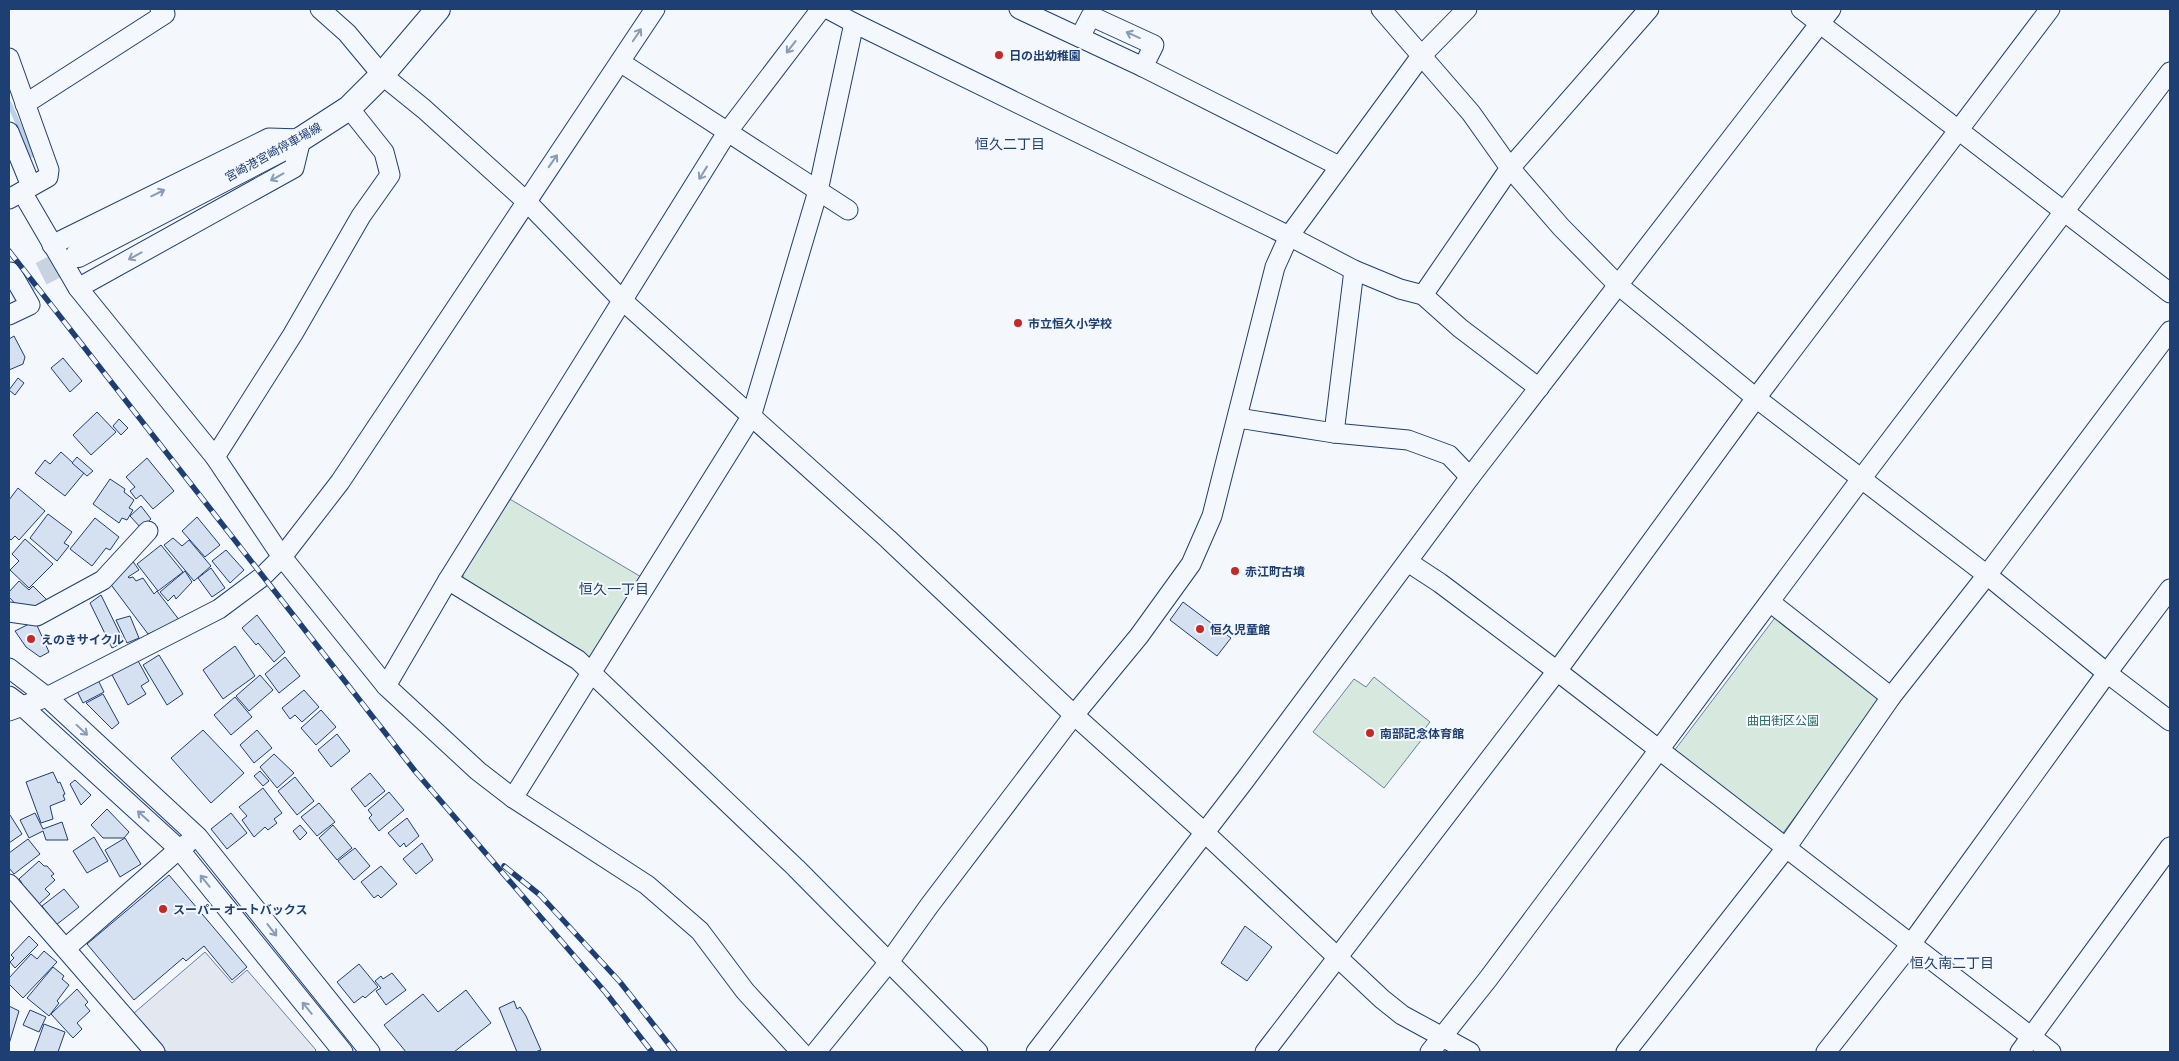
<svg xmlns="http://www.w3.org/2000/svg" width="2179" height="1061" font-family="Lato,'Noto Sans JP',sans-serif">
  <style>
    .green { fill: #d7e8df; stroke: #687fa3 }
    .parking { fill: #e3e8f0; stroke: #687fa3 }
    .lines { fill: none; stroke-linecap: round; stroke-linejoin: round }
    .stream { stroke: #bed0e5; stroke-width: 5 }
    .building { fill: #d5e0f0; stroke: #1d3f73 }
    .major-tunnel { stroke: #c9d2e0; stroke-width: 24; stroke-dasharray: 24 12; stroke-linecap: butt }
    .minor-casing { stroke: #1d3f73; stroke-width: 21 }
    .major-casing { stroke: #1d3f73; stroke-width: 26 }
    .minor { stroke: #f4f7fb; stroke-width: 19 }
    .major { stroke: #f4f7fb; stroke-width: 24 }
    .rail-casing { stroke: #1d3f73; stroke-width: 5.5 }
    .rail { stroke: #f4f7fb; stroke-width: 4; stroke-dasharray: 11; stroke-linecap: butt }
    .oneway { stroke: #889bb7 }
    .poi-dot { fill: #c62828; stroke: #f4f7fb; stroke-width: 2 }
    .labels { text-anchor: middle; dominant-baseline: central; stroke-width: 4; stroke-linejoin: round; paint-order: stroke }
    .poi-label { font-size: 12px; font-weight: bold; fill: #1d3f73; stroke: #f4f7fb; text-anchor: start }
    .street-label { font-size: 12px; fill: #1d3f73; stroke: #f4f7fb }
    .park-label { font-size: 12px; fill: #2c6c60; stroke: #f4f7fb }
    .neighbourhood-label { font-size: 14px; fill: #1d3f73; stroke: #f4f7fb }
  </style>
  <rect width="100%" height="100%" fill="#f4f7fb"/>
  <g class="green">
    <polygon points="508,498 643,578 595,655 588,658 463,583 463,573"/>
    <polygon points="1777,615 1884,698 1783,833 1674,751"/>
    <polygon points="1374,677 1430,722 1423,731 1426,734 1384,788 1313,732 1354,679 1366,687"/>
  </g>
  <polygon class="parking" points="205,952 232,983 247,970 316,1050 314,1052 167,1052 134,1013"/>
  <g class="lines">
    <polyline class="stream" points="9,103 32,155"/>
  </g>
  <g class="building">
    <polygon points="14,336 25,357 23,364 9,370 9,339"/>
    <polygon points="63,358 82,381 70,392 51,368"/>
    <polygon points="18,378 24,383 15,395 9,390"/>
    <polygon points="97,412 116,432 91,455 73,435"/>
    <polygon points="119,419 128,428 121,435 113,426"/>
    <polygon points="61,452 84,473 65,496 35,473 45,460 50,464"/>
    <polygon points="77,457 93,471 87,476 72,463"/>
    <polygon points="147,458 174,491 153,509 141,495 136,499 130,491 135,487 126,477"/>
    <polygon points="110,479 125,489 124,492 134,500 129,508 133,510 127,520 122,518 119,523 93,504"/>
    <polygon points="18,488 45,511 19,540 15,536 11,540 9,538 9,500"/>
    <polygon points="141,506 151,519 141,528 130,516"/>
    <polygon points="48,514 72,532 64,543 69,546 57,561 30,538"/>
    <polygon points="197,517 220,545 205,557 182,531"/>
    <polygon points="95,518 119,537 110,550 106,548 92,566 70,549"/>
    <polygon points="173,538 182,546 189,540 211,566 194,581 164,545"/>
    <polygon points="25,539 53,564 29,588 10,570 19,561 12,554"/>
    <polygon points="161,545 183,572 158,591 137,564"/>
    <polygon points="226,550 244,570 230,583 212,561"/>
    <polygon points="129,556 139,570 128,577 129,578 133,577 136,581 143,578 154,594 157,591 180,621 148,634 106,578"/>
    <polygon points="211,568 225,588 212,597 198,578"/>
    <polygon points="185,571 192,582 176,599 174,595 168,601 160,592"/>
    <polygon points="19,581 29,590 33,586 47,600 37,610 31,605 23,612 9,597 9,592"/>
    <polygon points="101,595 124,642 112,648 90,603"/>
    <polygon points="1183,602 1231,638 1217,656 1170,620"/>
    <polygon points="257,615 285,652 274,662 258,643 256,645 242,628"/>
    <polygon points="130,616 139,638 127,643 116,620"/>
    <polygon points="35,621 49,652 40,657 26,647 15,631"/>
    <polygon points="235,646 255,676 223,699 203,670"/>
    <polygon points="159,655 183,694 167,705 143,665"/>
    <polygon points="285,657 300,676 279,693 265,674"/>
    <polygon points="137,659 149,681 141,686 146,694 128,705 111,673"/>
    <polygon points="260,675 273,690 249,711 236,696"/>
    <polygon points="97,678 104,692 83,703 75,687"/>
    <polygon points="304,690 319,707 302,722 295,715 290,719 282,708"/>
    <polygon points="103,694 119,723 112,729 86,703"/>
    <polygon points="235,697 252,717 231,735 214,715"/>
    <polygon points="321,710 336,727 316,745 301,728"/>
    <polygon points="203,730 244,773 211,803 171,758"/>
    <polygon points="257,730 272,748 254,763 240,745"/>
    <polygon points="337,734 350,751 331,767 318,750"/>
    <polygon points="274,754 294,773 277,788 260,767"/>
    <polygon points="260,771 269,781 263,786 254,776"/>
    <polygon points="53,772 58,783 60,782 65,794 63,795 65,800 50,806 53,819 41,823 26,782"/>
    <polygon points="370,773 385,791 365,807 351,789"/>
    <polygon points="295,777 314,801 297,815 278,791"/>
    <polygon points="75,780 91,795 81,805 70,784"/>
    <polygon points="263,788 282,813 274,819 277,823 268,830 265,827 254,837 242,820 247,816 239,807"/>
    <polygon points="389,792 404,810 379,831 369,818 372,815 368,810"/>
    <polygon points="319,803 335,822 317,836 301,817"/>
    <polygon points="107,809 129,832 124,838 103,838 91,825"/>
    <polygon points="35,813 43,829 62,822 68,840 46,840 43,831 29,838 20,820"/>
    <polygon points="231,813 247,833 227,849 211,829"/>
    <polygon points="10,815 22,834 9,843 9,816"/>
    <polygon points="407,818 419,836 406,847 404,843 400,847 388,833"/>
    <polygon points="300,825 307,833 300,840 293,831"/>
    <polygon points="333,825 352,848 337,860 319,838"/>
    <polygon points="94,837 108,861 87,873 73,851"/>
    <polygon points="125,838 141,864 120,877 105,850"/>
    <polygon points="28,839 40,854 14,874 9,868 9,853"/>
    <polygon points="422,843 433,860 416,874 403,859"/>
    <polygon points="355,848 370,866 354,880 338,861"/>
    <polygon points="39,861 44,866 47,866 54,874 51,876 55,880 45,889 50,894 39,904 20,885 22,883 19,879"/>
    <polygon points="381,866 397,884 381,898 378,895 374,898 361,882"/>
    <polygon points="169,875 247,967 232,980 204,946 186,961 183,958 134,1000 87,944"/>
    <polygon points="64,889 79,907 56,925 42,906"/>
    <polygon points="1245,926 1272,947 1247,981 1221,963"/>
    <polygon points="29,936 38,945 15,968 10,962 14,958 11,955"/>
    <polygon points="44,951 57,962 23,998 9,984 9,978 31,954 37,959"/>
    <polygon points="359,964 378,987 365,998 363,996 354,1003 337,982"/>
    <polygon points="53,967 64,976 62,979 69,985 57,1001 59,1003 49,1016 27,998"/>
    <polygon points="392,973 406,990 386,1005 376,991 381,988 375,981 381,976 383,979"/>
    <polygon points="77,989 88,1002 85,1005 90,1011 77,1023 82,1029 73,1038 51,1014"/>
    <polygon points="466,990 491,1023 454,1052 406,1052 384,1025 423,994 438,1012"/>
    <polygon points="514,1001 517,1009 520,1007 526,1016 541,1050 535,1052 517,1052 499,1008"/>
    <polygon points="9,1006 19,1011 9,1044"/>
    <polygon points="30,1010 46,1017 39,1032 23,1025"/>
    <polygon points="44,1024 65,1032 58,1052 34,1052"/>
  </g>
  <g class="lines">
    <polyline class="major-tunnel" points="9,290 78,255"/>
    <defs>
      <g id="minor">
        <polyline points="320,9 347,33 382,75 424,109 527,202 622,300 888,539 1074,715 1204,832 1382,999 1402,1015 1470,1052"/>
        <polyline points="828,9 854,23 1289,236 1354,270 1400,289 1423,295 1460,328 1539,388"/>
        <polyline points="1019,9 1143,67 1339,166"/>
        <polyline points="1381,9 1471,113 1510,168 1561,227 1618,285 1756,398 1987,575 2107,673 2170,721"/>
        <polyline points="1801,9 2170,293"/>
        <polyline points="1080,37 1091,16 1154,45 1143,67"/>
        <polyline points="9,58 49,170 48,177 9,199"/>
        <polyline points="620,62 848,210"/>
        <polyline points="25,104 165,14 160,9"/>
        <polyline points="9,132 31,186"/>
        <polyline points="22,192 78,288 215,457 282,557 386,686 478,771 513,798 647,885 700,931 745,991 801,1052"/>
        <polyline points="52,245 269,138 301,139 294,168 78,288"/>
        <polyline points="9,273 11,272 30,305 9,315"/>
        <polyline points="1423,295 1510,168 1649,9"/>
        <polyline points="1238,418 1334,433 1408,440 1449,455 1470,477"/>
        <polyline points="1334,433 1354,270"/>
        <polyline points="215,457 293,334 361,216 390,175 384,152 349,108"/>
        <polyline points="1408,562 1440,583 1557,671 2051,1052"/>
        <polyline points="448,580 578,660 796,868 978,1052"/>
        <polyline points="1770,602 1891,697"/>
        <polyline points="9,612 37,616 103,580 148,531"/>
        <polyline points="9,668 47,697 198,837 370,1052"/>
        <polyline points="386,686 448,580 728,131 821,9"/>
        <polyline points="9,696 21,705 179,849 343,1052"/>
        <polyline points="9,711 47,697 219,609 262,577 282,557 340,482 655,9"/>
        <polyline points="513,798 751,417 818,191 854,23"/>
        <polyline points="9,884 155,1052"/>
        <polyline points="66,948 179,849 188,843"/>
        <polyline points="816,1052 889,962 929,906 1074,715 1139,636 1191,564 1212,516 1275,267 1289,236 1421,56 1467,9"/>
        <polyline points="1036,1052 1245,780 1470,477 1831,9"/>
        <polyline points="1265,1052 1557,671 1756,398 2050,9"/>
        <polyline points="1430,1052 1488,979 1861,479 2170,72"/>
        <polyline points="1626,1052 1786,848 1891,697 1987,575 2170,331"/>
        <polyline points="1826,1052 1911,944 2107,673 2170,589"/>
        <polyline points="2020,1052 2170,847"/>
      </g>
      <polyline id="major" points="78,255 301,139 349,108 382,75 438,9"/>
    </defs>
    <use href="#minor" class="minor-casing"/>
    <use href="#major" class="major-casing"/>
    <use href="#minor" class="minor"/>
    <use href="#major" class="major"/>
    <defs>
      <g id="rail">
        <polyline points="9,251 415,771 606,993 652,1052"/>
        <polyline points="504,866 540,895 620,982 675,1052"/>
      </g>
    </defs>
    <use href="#rail" class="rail-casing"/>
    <use href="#rail" class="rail"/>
  </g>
  <defs><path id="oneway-shaft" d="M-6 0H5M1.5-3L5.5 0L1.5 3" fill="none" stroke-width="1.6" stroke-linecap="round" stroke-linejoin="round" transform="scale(1.25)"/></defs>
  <g class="oneway">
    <use href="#oneway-shaft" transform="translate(637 35) rotate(-56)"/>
    <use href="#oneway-shaft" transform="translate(1133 35) rotate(-156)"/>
    <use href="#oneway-shaft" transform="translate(791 47) rotate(128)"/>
    <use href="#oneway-shaft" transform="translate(553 161) rotate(-55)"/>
    <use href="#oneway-shaft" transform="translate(703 173) rotate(122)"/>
    <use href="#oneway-shaft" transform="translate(277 177) rotate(151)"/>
    <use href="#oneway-shaft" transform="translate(158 193) rotate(-26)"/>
    <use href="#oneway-shaft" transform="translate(135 256) rotate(151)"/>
    <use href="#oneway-shaft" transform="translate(82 730) rotate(43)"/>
    <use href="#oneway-shaft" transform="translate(143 816) rotate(-138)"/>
    <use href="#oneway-shaft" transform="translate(205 881) rotate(-129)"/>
    <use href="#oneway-shaft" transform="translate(272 930) rotate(52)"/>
    <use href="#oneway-shaft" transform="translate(307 1008) rotate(-129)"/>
  </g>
  <g class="poi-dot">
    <circle cx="999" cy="55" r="5"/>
    <circle cx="1018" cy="323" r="5"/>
    <circle cx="1235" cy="571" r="5"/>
    <circle cx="1200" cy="629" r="5"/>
    <circle cx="31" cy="639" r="5"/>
    <circle cx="1370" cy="733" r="5"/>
    <circle cx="163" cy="909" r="5"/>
  </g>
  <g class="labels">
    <g class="poi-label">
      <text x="1009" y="55">日の出幼稚園</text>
      <text x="1028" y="323">市立恒久小学校</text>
      <text x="1245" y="571">赤江町古墳</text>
      <text x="1210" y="629">恒久児童館</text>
      <text x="41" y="639">えのきサイクル</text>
      <text x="1380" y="733">南部記念体育館</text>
      <text x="173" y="909">スーパー オートバックス</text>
    </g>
    <g class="street-label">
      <text transform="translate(273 152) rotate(-29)">宮崎港宮崎停車場線</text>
    </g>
    <g class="park-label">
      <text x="1783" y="720">曲田街区公園</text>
    </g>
    <g class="neighbourhood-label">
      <text x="1010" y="143">恒久二丁目</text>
      <text x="614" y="588">恒久一丁目</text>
      <text x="1952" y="962">恒久南二丁目</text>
    </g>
  </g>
  <rect width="2179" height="1061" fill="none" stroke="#1d3f73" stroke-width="20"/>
</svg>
